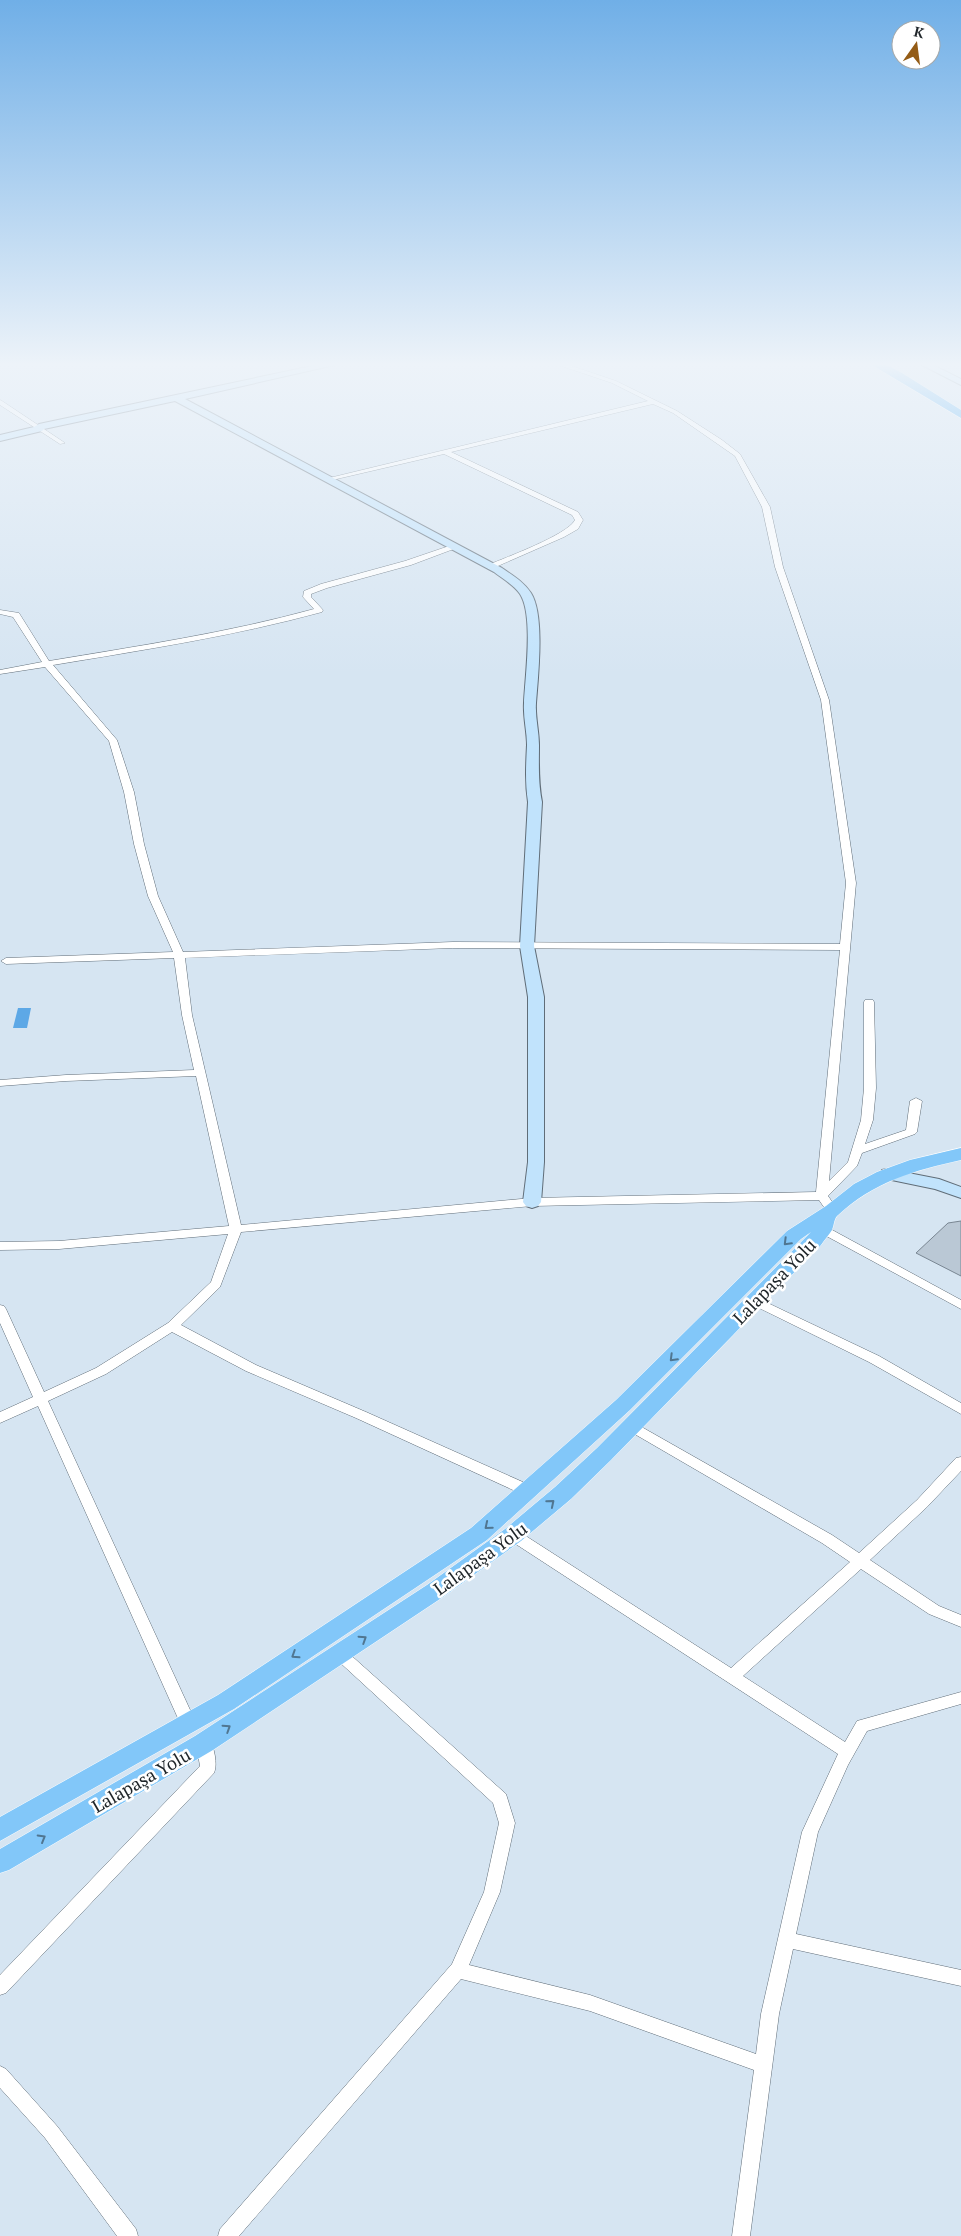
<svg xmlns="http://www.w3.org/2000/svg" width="961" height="2236" font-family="'PT Serif',serif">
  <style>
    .water { fill: #5da8e6 }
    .building { fill: #bac8d5; stroke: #798692 }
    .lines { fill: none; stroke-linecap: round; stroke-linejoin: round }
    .street-casing { stroke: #606d78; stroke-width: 1 }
    .secondary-casing { stroke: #606d78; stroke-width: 2 }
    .primary-casing { stroke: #fff; stroke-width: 1 }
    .highway-casing { stroke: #fff; stroke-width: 1 }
    .street { fill: #fff; fill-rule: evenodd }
    .secondary { fill: #c1e3fc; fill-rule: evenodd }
    .primary { fill: #82c7f9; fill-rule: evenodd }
    .highway { fill: #2fa1f5; fill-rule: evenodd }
    .oneway { stroke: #507691 }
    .labels { text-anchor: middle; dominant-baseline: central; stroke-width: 5; stroke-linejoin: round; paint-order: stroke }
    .near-street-label { font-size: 18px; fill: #1f2529; stroke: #fff }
  </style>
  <rect width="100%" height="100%" fill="#d6e5f2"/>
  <polygon class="water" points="18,1008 31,1008 27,1028 13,1028"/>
  <polygon class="building" points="961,1221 961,1276 916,1253 948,1223"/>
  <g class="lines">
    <defs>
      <g id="street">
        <path d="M550,362H560L616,381L677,411L722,440L740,454L770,507L783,567L829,700L856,883L829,1181L848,1162L861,1120L864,1088V1002L865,1000H873L874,1002L876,1088L873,1120L865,1144L906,1130L910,1101L916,1098L922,1101L917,1132L915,1134L862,1153L857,1166L828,1196L838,1210L832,1214L828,1213L819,1200L532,1206L241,1232L220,1287L181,1325L256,1365L366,1412L534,1487L536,1491L534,1495L529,1496L524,1495L356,1418L246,1371L172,1332L106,1374L48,1401L197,1725L194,1730L189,1731L184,1730L181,1725L38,1406L0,1423V1412L33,1397L0,1323V1305L4,1306L6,1309L44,1392L96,1368L168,1323L211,1282L228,1234L59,1249L0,1250V1242L59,1241L229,1226L196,1076L66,1081L0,1086V1080L66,1075L194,1070L182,1015L174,958L6,964L1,961L6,958L173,952L148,896L134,844L124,792L109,741L45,667L0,674V670L42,662L13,617L0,614V610L19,613L49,661C138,646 227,633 314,609L303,597L304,591L321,584L405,561L452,545L459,547L411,565L327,588L311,594V597L323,610L322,612C234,636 143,650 53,665L117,740L134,792L144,844L158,896L183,952L453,942L840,944L846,883L821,700L775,567L762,507L735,456L673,413L653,404L451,452L578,512L583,520L578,529L564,537L491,569H488V565C507,557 567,535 575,520L572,515L444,454L328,481L325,479L648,401L612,383ZM453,948L840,950L816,1192L532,1198L241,1225L192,1015L185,958Z"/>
        <polygon points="0,400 2,401 65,443 60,444 0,405"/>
        <polygon points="823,1225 961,1300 961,1309 819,1232 817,1229 819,1226"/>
        <polygon points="755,1297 879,1356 961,1403 961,1414 869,1362 751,1304 749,1301 751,1298"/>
        <polygon points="631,1421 832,1535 859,1553 917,1500 956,1458 961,1457 961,1471 927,1507 870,1560 939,1606 961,1615 961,1627 929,1614 861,1569 743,1676 845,1742 857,1721 961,1692 961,1704 867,1731 848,1765 818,1832 796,1934 961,1970 961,1986 793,1949 779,2014 750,2236 732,2236 754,2070 590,2011 461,1979 239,2236 218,2236 220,2229 452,1964 484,1892 499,1823 493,1803 335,1658 333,1654 335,1650 340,1648 345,1650 506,1794 515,1823 500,1892 469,1965 590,1995 756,2054 761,2014 802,1832 838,1754 508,1539 506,1535 508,1531 513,1530 518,1531 731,1668 850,1562 822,1543 626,1429 624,1426 626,1423"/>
        <path d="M204,1736L209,1738C214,1747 218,1764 214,1773L6,1993L0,1995V1975L200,1766L196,1743L199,1738Z"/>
        <polygon points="0,2066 6,2069 57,2126 136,2229 138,2236 117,2236 45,2138 0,2088"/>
      </g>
      <g id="secondary">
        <path d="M331,362H348L185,399L502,568C512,575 524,582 531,593C545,615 538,676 536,703C535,717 539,731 539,745C539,766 538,781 542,802L534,946L544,997V1162L541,1202L538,1206L532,1208L526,1206L523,1202L528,1162V997L520,946L528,802C525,782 526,765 527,745C527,731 523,717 524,703C525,678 534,615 520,594C514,585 503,579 494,572L175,401L44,429L42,431L0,441V435L34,427L39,424Z"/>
        <polygon points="916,362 927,362 961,379 961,385"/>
        <polygon points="888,1169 939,1179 961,1187 961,1198 935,1189 882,1178 880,1174 882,1170"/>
      </g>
      <path id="primary" d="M961,1148V1160C915,1170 873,1182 837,1216C834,1219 834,1225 832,1230C829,1235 824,1240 821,1245L611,1460L571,1499L521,1541L443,1597L213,1750L9,1870L0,1873V1849L195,1736L427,1585L505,1529L555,1487L597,1448L811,1232L801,1239L630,1410L487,1540L234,1709L0,1841V1817L218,1695L471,1528L616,1400L787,1231L826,1206L854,1184L877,1172L910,1160Z"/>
      <polygon id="highway" points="867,362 881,362 902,373 961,410 961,418"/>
    </defs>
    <use href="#street" class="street-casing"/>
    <use href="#secondary" class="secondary-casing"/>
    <use href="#primary" class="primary-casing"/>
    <use href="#highway" class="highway-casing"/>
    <use href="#street" class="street"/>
    <use href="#secondary" class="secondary"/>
    <use href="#primary" class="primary"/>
    <use href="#highway" class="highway"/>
  </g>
  <defs><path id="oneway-chevron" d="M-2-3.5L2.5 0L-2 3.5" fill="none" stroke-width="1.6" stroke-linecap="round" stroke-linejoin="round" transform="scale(1.25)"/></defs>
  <g class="oneway">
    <use href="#oneway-chevron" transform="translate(787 1242) rotate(135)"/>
    <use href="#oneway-chevron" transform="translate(673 1358) rotate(135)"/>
    <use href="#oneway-chevron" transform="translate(551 1503) rotate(-40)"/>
    <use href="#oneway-chevron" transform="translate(488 1526) rotate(140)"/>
    <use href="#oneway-chevron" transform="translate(363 1639) rotate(-33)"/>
    <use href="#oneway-chevron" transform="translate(295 1655) rotate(147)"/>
    <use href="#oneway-chevron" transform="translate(227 1728) rotate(-33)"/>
    <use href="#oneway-chevron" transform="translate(42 1838) rotate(-30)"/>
  </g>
  <linearGradient id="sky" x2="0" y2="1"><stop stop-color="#70afe7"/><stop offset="0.54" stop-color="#edf3f9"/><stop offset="1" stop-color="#edf3f9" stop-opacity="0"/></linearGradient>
  <rect width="961" height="675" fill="url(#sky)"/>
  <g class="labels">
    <g class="near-street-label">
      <text transform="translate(774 1281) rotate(-46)">Lalapaşa Yolu</text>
      <text transform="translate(480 1558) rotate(-36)">Lalapaşa Yolu</text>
      <text transform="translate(141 1780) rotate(-30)">Lalapaşa Yolu</text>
    </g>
  </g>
  <g transform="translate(916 45) rotate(14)"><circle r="24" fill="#ffffff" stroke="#a5a8a9"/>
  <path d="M0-4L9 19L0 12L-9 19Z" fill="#945c16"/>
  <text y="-8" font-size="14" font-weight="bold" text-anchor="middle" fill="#1f2529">K</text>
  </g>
</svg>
